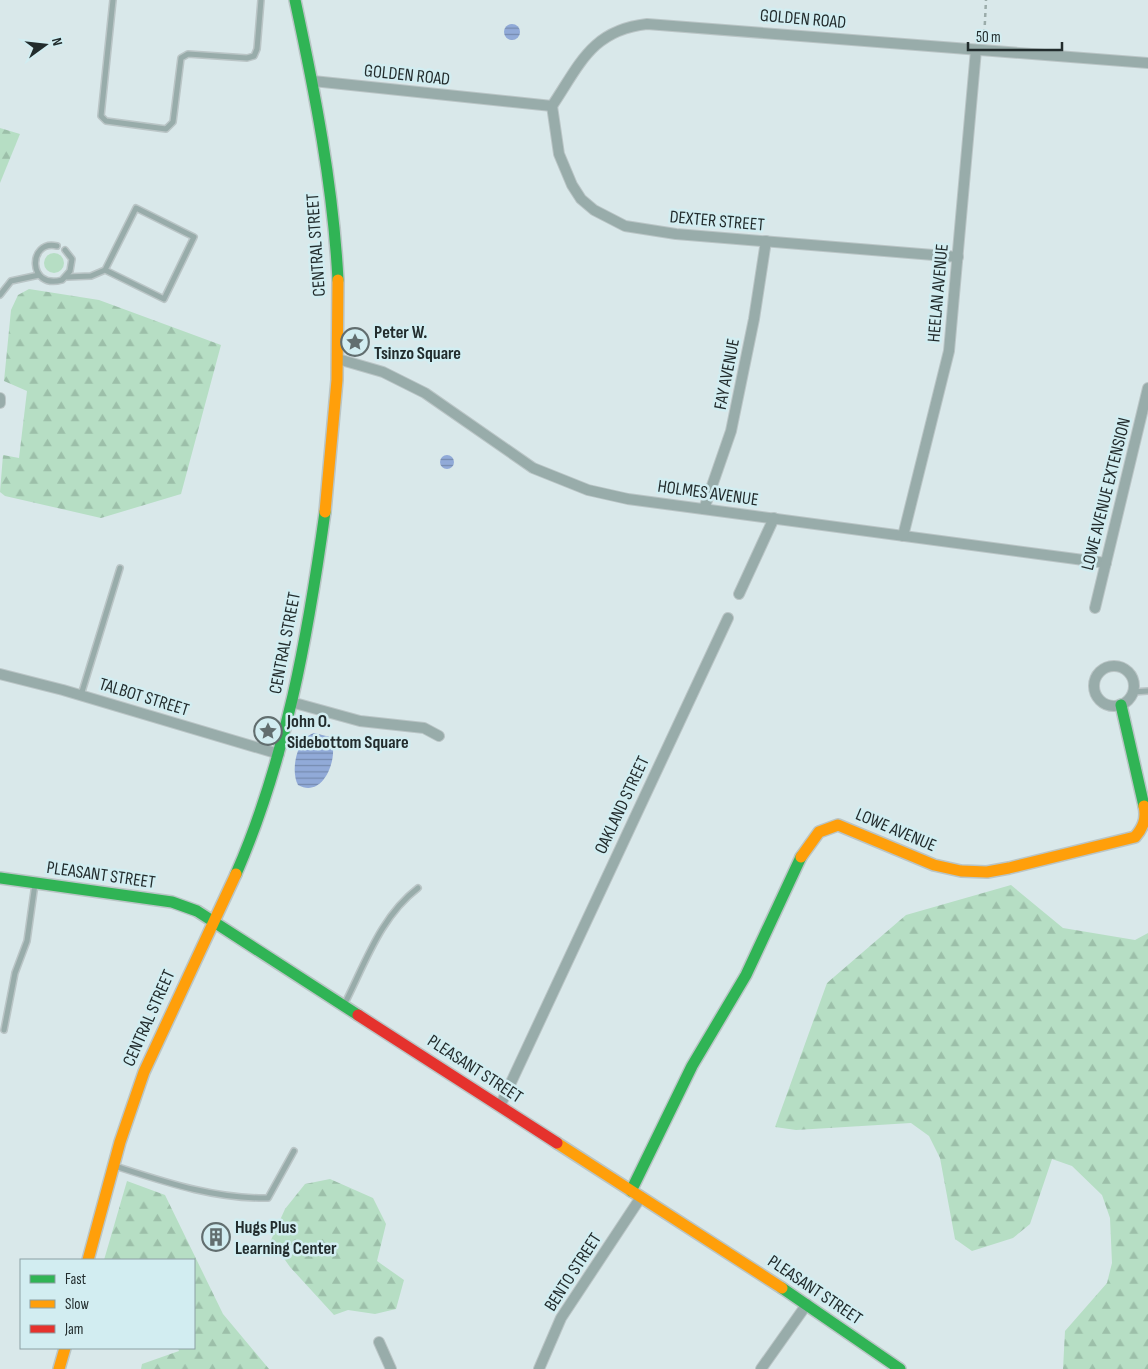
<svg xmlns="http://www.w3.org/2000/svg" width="1148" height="1369" font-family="'Sofia Sans Condensed',sans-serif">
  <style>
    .green { fill: #b6dec4 }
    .forest { fill: url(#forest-firs) }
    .water { fill: url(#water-rules) }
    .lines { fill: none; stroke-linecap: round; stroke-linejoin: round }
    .lane-casing { stroke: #bac5c6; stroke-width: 8 }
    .street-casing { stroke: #bac5c6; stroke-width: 12 }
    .fast-casing { stroke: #bac5c6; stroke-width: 14 }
    .slow-casing { stroke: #bac5c6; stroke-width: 14 }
    .jam-casing { stroke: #bac5c6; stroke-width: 14 }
    .path { stroke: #9bacaa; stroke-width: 2.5; stroke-dasharray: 4 4; stroke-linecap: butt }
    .lane { stroke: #98acaa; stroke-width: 5 }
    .street { stroke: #98acaa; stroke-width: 10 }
    .fast { stroke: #30b455; stroke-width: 11 }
    .slow { stroke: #ff9f0a; stroke-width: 11 }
    .jam { stroke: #e5322d; stroke-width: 11 }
    .labels { text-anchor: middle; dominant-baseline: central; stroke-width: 5; stroke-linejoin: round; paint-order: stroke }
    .street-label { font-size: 18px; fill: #222c2d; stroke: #d2edf1 }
    .poi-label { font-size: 18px; font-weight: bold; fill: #222c2d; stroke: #d2edf1; text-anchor: start }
  </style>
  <defs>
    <pattern id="forest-firs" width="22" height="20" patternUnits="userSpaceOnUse" patternTransform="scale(1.25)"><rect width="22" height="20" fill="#b6dec4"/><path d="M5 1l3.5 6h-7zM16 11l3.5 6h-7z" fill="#9cbfa9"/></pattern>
    <pattern id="water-rules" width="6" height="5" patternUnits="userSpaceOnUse" patternTransform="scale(1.25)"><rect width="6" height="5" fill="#91aad8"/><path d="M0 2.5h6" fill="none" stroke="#768bb0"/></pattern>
  </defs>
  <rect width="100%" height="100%" fill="#d9e8ea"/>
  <circle class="green" cx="54" cy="263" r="10"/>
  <g class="forest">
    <polygon points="0,128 20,134 0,183"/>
    <polygon points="29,289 99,300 221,345 181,494 101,518 5,496 0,492 3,455 19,458 27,391 4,381 11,310 18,295"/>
    <polygon points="1011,885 1063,928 1135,940 1148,933 1148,1369 1063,1369 1065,1331 1107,1283 1112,1263 1110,1218 1102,1195 1072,1166 1052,1159 1030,1224 1013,1238 972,1251 955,1239 940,1158 929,1136 911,1123 796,1130 775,1127 827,983 906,915"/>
    <polygon points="330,1179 373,1198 386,1224 377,1261 404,1280 396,1309 375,1314 348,1310 334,1315 290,1267 271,1240 285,1209 305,1184"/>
    <polygon points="127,1181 165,1195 223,1314 269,1369 141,1369 142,1364 179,1351 178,1348 194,1348 194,1260 104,1260"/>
  </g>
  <g class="water">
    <circle cx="512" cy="32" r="8"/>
    <circle cx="447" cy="462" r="7"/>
    <path d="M314,733L330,737C340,753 325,800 298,785C290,770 297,738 314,733Z"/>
  </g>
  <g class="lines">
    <defs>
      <g id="lane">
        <polyline points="113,0 101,116 106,121 166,129 173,122 181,58 188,54 247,58 254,56 257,49 261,0"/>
        <path d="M57,246C28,239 27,290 62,280L70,271L72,259L65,250"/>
        <polyline points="67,277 91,276 105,270 164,299 194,237 136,208 105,270"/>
        <polyline points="0,295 11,281 39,275"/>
        <polyline points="1133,692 1148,691"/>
        <polyline points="81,695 120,568"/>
        <path d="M344,1005C365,964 380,917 418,888"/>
        <polyline points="4,1030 15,973 27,941 35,884"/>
        <path d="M115,1166C165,1182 214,1199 268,1198L294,1151"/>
      </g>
      <g id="street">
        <polyline points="313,81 552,106"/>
        <path d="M552,106C580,64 592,30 647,24L1148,63"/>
        <polyline points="552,106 559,154 572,185 581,199 594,210 625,226 676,234 958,257"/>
        <polyline points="338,359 383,372 425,393 533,468 588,490 628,499 1106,563"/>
        <polyline points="0,398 0,403"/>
        <polyline points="704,509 731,431 754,319 766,241"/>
        <polyline points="903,536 949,351 976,50"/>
        <polyline points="739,594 774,518"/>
        <polyline points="1095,608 1148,388"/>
        <circle cx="1114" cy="686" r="20"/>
        <polyline points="0,674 63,690 279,754"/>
        <polyline points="291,702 360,721 424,728 439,736"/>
        <polyline points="500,1106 728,618"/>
        <polyline points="379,1342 391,1369"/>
        <polyline points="539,1369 561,1318 641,1197"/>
        <polyline points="761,1369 807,1304"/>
      </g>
      <g id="fast">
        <path d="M295,0C315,93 333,185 338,280"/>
        <polyline points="1121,705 1144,806"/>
        <path d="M236,874C286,759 308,635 325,512"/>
        <polyline points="0,878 172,902 197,911 358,1015"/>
        <polyline points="631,1191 692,1066 746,975 801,857"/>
        <polyline points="782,1288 900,1369"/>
      </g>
      <g id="slow">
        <polyline points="325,512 337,380 338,280"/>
        <path d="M801,857L819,832L838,825L934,865L961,871L987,872L1009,868L1135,837C1143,828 1147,819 1144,806"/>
        <polyline points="557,1143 782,1288"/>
        <polyline points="88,1260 120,1142 144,1072 236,874"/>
        <polyline points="59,1369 65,1348"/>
      </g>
      <polyline id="jam" points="358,1015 557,1143"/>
    </defs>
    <use href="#lane" class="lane-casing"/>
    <use href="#street" class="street-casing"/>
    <use href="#fast" class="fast-casing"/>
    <use href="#slow" class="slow-casing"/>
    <use href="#jam" class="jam-casing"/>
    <polyline class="path" points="984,41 986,0"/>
    <use href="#lane" class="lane"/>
    <use href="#street" class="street"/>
    <use href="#fast" class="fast"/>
    <use href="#slow" class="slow"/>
    <use href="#jam" class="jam"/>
  </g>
  <defs>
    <symbol id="sight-ring" viewBox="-11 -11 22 22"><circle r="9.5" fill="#d2edf1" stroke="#626e6f" stroke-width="1.5"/><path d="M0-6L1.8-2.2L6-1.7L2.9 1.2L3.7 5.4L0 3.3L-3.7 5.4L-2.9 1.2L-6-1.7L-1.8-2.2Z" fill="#626e6f"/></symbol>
    <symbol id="building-ring" viewBox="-11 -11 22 22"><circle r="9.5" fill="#d2edf1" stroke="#626e6f" stroke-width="1.5"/><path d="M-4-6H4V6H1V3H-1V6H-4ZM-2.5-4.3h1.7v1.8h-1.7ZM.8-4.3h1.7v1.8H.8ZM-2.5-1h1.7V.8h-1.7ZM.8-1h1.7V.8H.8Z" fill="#626e6f"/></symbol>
  </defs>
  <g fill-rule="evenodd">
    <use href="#sight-ring" x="339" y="326" width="32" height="32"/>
    <use href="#sight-ring" x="252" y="715" width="32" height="32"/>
    <use href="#building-ring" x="200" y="1221" width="32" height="32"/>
  </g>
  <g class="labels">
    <g class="street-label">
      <text transform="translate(803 19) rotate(5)">GOLDEN ROAD</text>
      <text transform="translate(407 75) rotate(6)">GOLDEN ROAD</text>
      <text transform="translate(717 221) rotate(5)">DEXTER STREET</text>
      <text transform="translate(316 245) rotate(-94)">CENTRAL STREET</text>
      <text transform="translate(938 293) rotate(-85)">HEELAN AVENUE</text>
      <text transform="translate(727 374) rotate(-79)">FAY AVENUE</text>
      <text transform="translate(708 493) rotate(8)">HOLMES AVENUE</text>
      <text transform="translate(1106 494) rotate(-76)">LOWE AVENUE EXTENSION</text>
      <text transform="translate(285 643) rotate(-79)">CENTRAL STREET</text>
      <text transform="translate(144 697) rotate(17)">TALBOT STREET</text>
      <text transform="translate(622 805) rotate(-65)">OAKLAND STREET</text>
      <text transform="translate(896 830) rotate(23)">LOWE AVENUE</text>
      <text transform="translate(101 875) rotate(8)">PLEASANT STREET</text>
      <text transform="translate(149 1018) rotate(-66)">CENTRAL STREET</text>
      <text transform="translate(475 1069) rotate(33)">PLEASANT STREET</text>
      <text transform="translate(573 1272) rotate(-57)">BENTO STREET</text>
      <text transform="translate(815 1290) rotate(34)">PLEASANT STREET</text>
    </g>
    <g class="poi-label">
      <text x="374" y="332">Peter W.<tspan x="374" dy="21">Tsinzo Square</tspan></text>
      <text x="287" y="721">John O.<tspan x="287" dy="21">Sidebottom Square</tspan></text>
      <text x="235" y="1227">Hugs Plus<tspan x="235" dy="21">Learning Center</tspan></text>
    </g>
  </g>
  <rect x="20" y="1259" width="175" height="90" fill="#d2edf1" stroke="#8ca0a3"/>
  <rect x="30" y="1275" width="25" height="8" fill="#30b455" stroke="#8ca0a3"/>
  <text x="65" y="1284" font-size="15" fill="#222c2d">Fast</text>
  <rect x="30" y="1300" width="25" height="8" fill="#ff9f0a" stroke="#8ca0a3"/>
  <text x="65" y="1309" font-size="15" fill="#222c2d">Slow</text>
  <rect x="30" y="1325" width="25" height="8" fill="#e5322d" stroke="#8ca0a3"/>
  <text x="65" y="1334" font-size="15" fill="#222c2d">Jam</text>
  <g transform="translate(45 45) rotate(75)" stroke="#d2edf1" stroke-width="4" paint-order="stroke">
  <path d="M0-4L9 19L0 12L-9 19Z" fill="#222c2d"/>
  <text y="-8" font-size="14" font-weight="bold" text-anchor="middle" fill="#222c2d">N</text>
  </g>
  <path d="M968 42v8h94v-8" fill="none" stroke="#222c2d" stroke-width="2.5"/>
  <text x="976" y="42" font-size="15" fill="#222c2d" stroke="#d2edf1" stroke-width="4" paint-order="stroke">50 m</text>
</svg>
